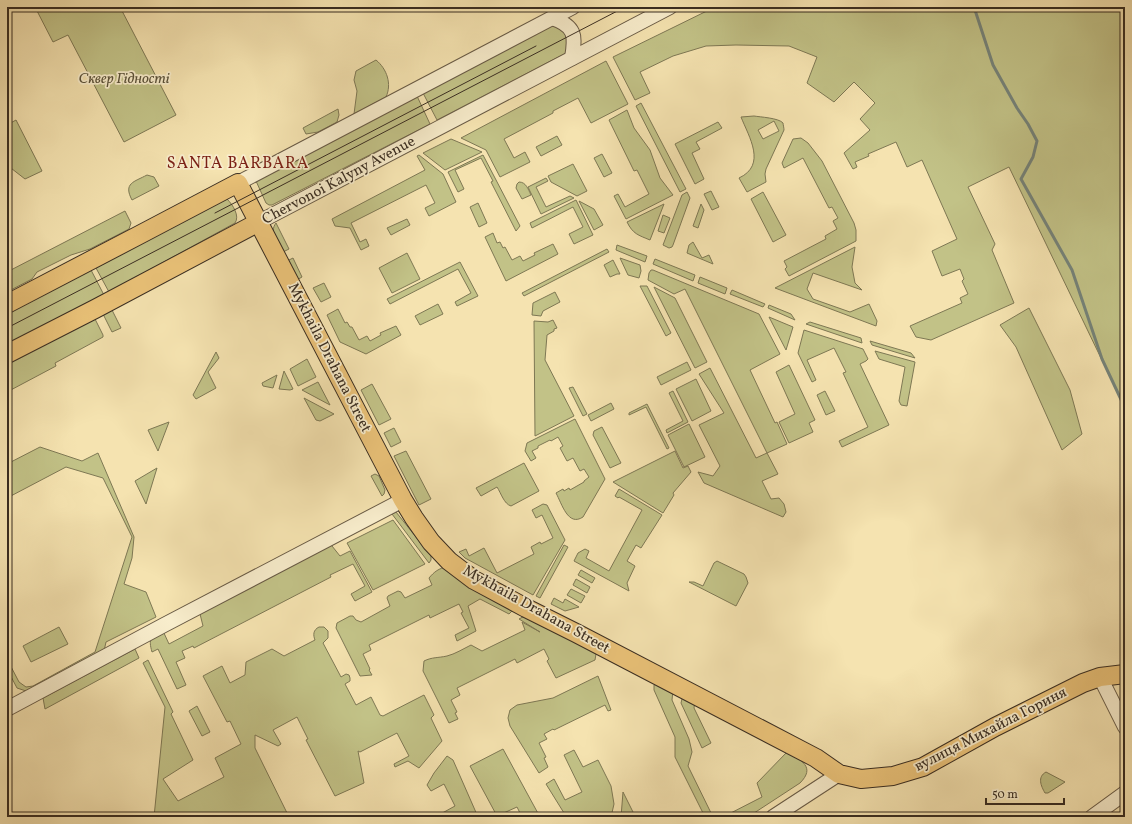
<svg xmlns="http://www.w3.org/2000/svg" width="1132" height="824" font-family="Vollkorn,serif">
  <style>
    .green { fill: #c2c287; stroke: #7e7854; fill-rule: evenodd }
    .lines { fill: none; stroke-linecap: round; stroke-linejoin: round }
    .stream { stroke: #768379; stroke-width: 3 }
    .minor-casing { stroke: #685a45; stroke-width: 16 }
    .major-casing { stroke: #392d21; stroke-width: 20 }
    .minor { stroke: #f8edcc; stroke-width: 14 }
    .major { stroke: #eac278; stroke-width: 18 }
    .tram { stroke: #392d21; stroke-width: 1 }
    .labels { text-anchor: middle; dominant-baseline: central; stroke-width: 3.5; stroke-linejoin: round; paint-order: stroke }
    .park-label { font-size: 15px; font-style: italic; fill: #5b523a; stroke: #f8edcc }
    .street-label { font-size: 15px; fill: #392d21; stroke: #f8edcc }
    .neighbourhood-label { font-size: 16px; letter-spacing: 1px; fill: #7a1f14; stroke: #f8edcc }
  </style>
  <rect width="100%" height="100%" fill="#f5e3b0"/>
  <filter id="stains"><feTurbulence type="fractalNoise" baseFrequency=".005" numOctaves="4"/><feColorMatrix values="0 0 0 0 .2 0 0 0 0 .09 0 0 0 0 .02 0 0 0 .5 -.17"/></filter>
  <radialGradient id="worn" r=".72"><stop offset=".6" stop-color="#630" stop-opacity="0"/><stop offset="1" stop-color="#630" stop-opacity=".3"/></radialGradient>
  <g class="green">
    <polygon points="35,7 120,7 176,115 124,142 68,35 53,42"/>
    <polygon points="715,7 1125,7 1125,408 1009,167 968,187 995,244 992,250 1014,303 931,340 916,337 910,326 962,303 960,298 968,294 962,281 964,279 960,269 942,276 932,251 957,239 922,160 907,167 896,142 868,154 869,156 855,162 857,167 853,169 844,153 870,130 860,119 875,103 854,82 834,102 807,83 817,57 789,46 736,45 706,46 673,56 640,72 650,93 635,100 613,57"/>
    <path d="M552,25C568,32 568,34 567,52L566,53L437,120L423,93Z"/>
    <path d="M376,60C387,69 392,84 386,97L354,114L357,91L354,80L356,71Z"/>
    <polygon points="606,61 628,104 591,123 578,98 553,111 553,113 504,139 514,158 525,152 530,162 500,177 486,150 461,138"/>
    <polygon points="417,96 430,124 272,205 269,205 266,203 256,181"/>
    <polygon points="641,103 686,189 680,192 636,106"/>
    <polygon points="338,109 339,115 337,122 318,132 306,134 303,128"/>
    <polygon points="627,110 634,128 650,150 660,178 673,195 626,219 614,196 618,194 625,207 649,194 637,170 634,171 609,120"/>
    <path d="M754,116C760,117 779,118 783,123C783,124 784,128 784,130L766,169L765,174L766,182L747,192L739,178C767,165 749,137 741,117ZM774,121L779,131L763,139L758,130Z"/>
    <polygon points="16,120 42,171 25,179 7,165 7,125"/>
    <polygon points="718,122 722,128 696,142 700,149 692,153 704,179 695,184 675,144"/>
    <polygon points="557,136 562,145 541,156 536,147"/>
    <polygon points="801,138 808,143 822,161 854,223 856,230 856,241 789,276 785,269 787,267 784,261 826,239 825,236 837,229 833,221 838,218 832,207 829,208 803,158 784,168 782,163 793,139"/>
    <polygon points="451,139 482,152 445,170 423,153"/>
    <polygon points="602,154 612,173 604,177 594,158"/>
    <polygon points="419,155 443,174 456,202 429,216 425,208 435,203 426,185 351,223 360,242 366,239 369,246 361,250 350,228 335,226 332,219 425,170 417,156"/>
    <polygon points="483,155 520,226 516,231 491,182 493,181 481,158 455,170 464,189 458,192 448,172"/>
    <polygon points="573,164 587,191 577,196 551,182 548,176"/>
    <path d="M147,175L154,177L159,186L132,200C123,183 134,182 147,175Z"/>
    <polygon points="546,178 548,181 536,187 546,207 570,196 574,198 541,214 528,187"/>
    <path d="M519,182C526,182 528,189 531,195L522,199L516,188L517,184Z"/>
    <polygon points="711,191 719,207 712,210 704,194"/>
    <polygon points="687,192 690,198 673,245 672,247 669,248 663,245 682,195"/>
    <polygon points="763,192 786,235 773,242 751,199"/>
    <path d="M223,199H227C233,205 240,216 235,223L109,292L96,268Z"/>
    <polygon points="576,200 593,235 574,244 569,234 583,227 573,207 532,228 530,223"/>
    <polygon points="579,201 594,209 603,225 594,230"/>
    <polygon points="478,203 487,223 479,227 470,207"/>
    <path d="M664,204L650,240C638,235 633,234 627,222Z"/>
    <polygon points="701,204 704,210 698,228 693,226"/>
    <polygon points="125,211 131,223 129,229 90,249 71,255 37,272 32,279 7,292 7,272"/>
    <polygon points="663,215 670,218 664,233 658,231"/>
    <polygon points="407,219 410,225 391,235 387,228"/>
    <path d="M276,223L289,249L281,253C277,244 269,232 276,223Z"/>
    <polygon points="493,233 497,243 500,242 503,248 505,247 512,260 520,256 523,261 535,255 534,253 553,244 558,254 506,281 485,237"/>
    <polygon points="693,242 702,258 709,255 713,264 687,253 689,245"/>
    <polygon points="617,245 647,256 645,262 616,250"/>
    <polygon points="855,247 852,267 855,283 862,290 813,273 807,289 813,299 850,312 869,304 877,321 876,326 775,288"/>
    <polygon points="607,249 609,252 524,296 522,293"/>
    <polygon points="407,253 420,279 392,293 379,268"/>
    <polygon points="293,258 302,277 295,281 285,262"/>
    <polygon points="620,258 640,265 641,271 639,278 628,275"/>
    <polygon points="655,259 695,275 693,281 653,264"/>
    <polygon points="613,260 620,274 617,274 610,277 604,265"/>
    <polygon points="460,262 478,296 457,306 455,302 471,293 458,269 390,304 387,299"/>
    <polygon points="91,270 104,295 7,346 7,314"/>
    <polygon points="651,270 653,270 759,314 780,354 750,370 775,423 777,422 787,444 767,453 778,474 762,481 771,499 779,498 784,504 786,512 783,517 704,483 698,472 713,476 720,466 699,425 724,413 699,374 710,368 756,458 767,453 685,289 674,294 648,280 649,273"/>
    <polygon points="700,277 727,288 725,294 698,283"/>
    <polygon points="324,283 331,297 321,302 313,288"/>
    <polygon points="640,286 647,286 671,333 666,336"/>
    <polygon points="654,287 675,298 707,362 695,368"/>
    <polygon points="732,290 765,304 763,307 730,294"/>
    <polygon points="555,292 560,302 543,311 541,316 532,315 533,303"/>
    <polygon points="438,304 443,314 420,325 415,316"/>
    <polygon points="769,305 791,314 795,320 768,308"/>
    <polygon points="111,308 121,328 112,332 102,312"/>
    <polygon points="1029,308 1070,390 1082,434 1062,450 1016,347 1000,325"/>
    <polygon points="338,309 345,323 347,322 350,327 352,327 359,340 367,336 370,341 381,335 380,333 396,326 401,335 366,354 340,342 327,315"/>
    <polygon points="93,315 103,335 103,337 55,363 56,366 7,392 7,358"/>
    <polygon points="769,317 793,327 786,350"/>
    <polygon points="553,320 557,328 554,329 554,331 547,335 545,360 574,416 535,436 534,321 548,322"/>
    <polygon points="810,322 861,338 862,343 806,324"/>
    <polygon points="804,330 863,349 868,359 866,361 860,364 889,425 842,447 839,441 868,427 843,373 846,372 834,348 807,360 816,380 812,382 798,353"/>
    <polygon points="870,341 911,353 915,358 872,345"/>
    <polygon points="875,351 915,362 907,406 901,405 899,401 905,367 879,359"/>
    <polygon points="216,352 219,358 208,372 216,388 196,399 193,395"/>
    <polygon points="307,359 316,377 298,386 290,369"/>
    <polygon points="687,362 691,370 661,385 657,377"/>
    <polygon points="789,365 815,420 809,423 813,432 789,443 779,422 795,414 776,372"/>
    <polygon points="284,371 293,389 290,390 279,389"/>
    <polygon points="277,375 273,388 263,386 262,383"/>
    <polygon points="696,379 711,411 692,421 676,389"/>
    <polygon points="318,382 330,405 302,390"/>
    <polygon points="372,384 391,419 379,425 361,390"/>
    <polygon points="573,387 587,414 583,416 569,388"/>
    <polygon points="673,391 688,422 667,433 666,430 683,421 669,393"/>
    <polygon points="825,391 835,411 826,415 817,395"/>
    <polygon points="304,398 334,414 320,421 316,420"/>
    <polygon points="611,403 614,409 591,421 588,415"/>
    <polygon points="647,404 669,448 667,449 646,407 629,415 629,413"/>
    <path d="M575,419L605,479L583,517C568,527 562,504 556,493L563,489L564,491L569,488L570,490L584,482V481L589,477L584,469L580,471L573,458L567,461L560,448L563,446L558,437L551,441L550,440L538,446V448L532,451L536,458L531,461L525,451L527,443Z"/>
    <polygon points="169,422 158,451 148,430"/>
    <polygon points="689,424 705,457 684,467 668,435"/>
    <polygon points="602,427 621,463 610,468 593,435 594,431"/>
    <polygon points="394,428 401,442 391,447 384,433"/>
    <polygon points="40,447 82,461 98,453 134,537 132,558 124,584 146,592 156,617 106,642 104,651 33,690 26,691 17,688 7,669 7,659 19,682 26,687 33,686 95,652 132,537 103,478 66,467 7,498 7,464"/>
    <polygon points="406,451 431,499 419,505 394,456"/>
    <polygon points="675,451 683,468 688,466 691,472 673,493 674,495 663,513 613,482"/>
    <path d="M524,463L539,491L511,506C504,504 501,493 497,487L481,496L476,488Z"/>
    <polygon points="157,468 146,504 135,481"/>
    <polygon points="375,474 379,476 385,490 384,494 382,496 371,476"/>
    <polygon points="619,489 662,515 641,548 636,545 627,561 635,566 627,583 629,591 574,561 578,553 585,549 589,551 586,558 609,571 642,510 619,497 618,498 615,496"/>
    <polygon points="543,504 547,505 565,540 533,595 465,558 459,552 466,549 469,556 484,548 497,573 534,554 531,547 540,542 541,544 553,538 542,515 536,518 532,510"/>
    <polygon points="396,512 431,556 431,560 429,563 392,514"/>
    <polygon points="393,520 425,564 373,590 347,543"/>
    <path d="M328,541L340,556L350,551L372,592L355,601L351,594L365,586L353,564L330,575L331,577L194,648L193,646L182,651L185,658L176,662L186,685L177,689L158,649L152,652C148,638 151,638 163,631L169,644L203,626L199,610Z"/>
    <polygon points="564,545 568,547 540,598 536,596"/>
    <polygon points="717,561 744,574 746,577 748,583 736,606 689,582 694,582 703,586 714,563"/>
    <path d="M447,567L510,605L512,611L509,614L480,599L468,606L476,631L457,641L455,635L469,628L461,613L463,612L459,604L430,618L429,615L369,645L371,650L363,654L370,669L369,670L372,675L360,676L336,628L337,623L350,616H353L356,620L361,622L390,606L387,598L388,596L398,591L401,592L405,598L432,585L429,578C434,572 439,568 447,567Z"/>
    <polygon points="581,570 595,578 592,583 578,575"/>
    <polygon points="576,579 590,587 587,593 573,585"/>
    <polygon points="571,589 585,596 581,603 567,595"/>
    <polygon points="554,598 563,603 565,599 579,607 565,611 551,604"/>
    <path d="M530,613L595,648L596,654L595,660L556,678L547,661L549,659L544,649L517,663L515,659L457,688L460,695L451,700L457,712L455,713L458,719L449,723L423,671L424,661C432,657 438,658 447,656C455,654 463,649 471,645L482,651L525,630L522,622L540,632L519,619Z"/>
    <polygon points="59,627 68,644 31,662 23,646"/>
    <path d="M319,627H324L328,631V638L323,643L341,677L346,674L349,675L350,678V681L345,684L356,705L371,697L380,715L383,716L424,695L434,715L431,718L442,741L419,768L408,761L395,767L394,764L409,756L397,733L360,752L358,751L364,783L335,796L306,740L308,739L297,717L273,730L281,744L278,746L255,735V748L289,817H154L165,707L143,663L148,660L173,712L171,714L193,760L163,779L178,801L224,777L215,758L241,744L230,721L227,722L203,676L222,666L230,683L245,675L246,662L272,649L284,656L315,640C313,635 313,630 319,627Z"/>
    <polygon points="135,649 139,658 45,709 43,698"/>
    <polygon points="598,676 611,710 608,711 605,705 554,730 553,729 544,734 547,739 539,743 546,757 544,758 548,767 539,773 510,726 508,718 510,710 517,705 553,698"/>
    <polygon points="659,682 673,690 672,700 689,739 692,752 688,766 713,817 705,817 675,757 675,737 654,690 654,685"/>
    <polygon points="685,696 695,701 694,708 711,743 702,748 681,703 682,699"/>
    <polygon points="197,706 210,732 202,736 189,711"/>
    <polygon points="503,749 540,817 522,817 517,807 497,816 470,766"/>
    <polygon points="574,750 583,767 598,760 611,786 614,804 611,817 568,817 564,813 546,784 554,779 565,800 582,792 564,755"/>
    <path d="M787,752C801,760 816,767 800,783L748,817H723L762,797L757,783Z"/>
    <polygon points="447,756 453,760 478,817 468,817 467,816 464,817 435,817 455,806 444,784 431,791 427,785 434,773"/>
    <path d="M1046,772L1065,782L1048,793H1045C1041,786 1037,777 1046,772Z"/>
    <polygon points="623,792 635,816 633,817 621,817"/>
  </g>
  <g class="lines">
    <polyline class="stream" points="974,7 993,65 1017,108 1028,124 1037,141 1033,157 1021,179 1072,270 1102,359 1125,408"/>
    <defs>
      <g id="minor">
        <path d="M552,18C575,26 576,35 572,58"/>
        <polyline points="238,183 573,7"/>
        <polyline points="259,222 670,7"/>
        <polyline points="1100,677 1125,727"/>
        <polyline points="7,709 164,625 403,500"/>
        <polyline points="773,817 839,774"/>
        <polyline points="1092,817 1125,793"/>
      </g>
      <g id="major">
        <polyline points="7,304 143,233 238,183 403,500 414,518 431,542 449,561 474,580 526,608 576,633 816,758 839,774 861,779 893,776 923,767 995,727 1083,683 1100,677 1125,674"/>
        <polyline points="7,354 95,309 259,222"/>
      </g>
    </defs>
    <use href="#minor" class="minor-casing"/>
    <use href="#major" class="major-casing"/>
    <use href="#minor" class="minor"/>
    <use href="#major" class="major"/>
    <g class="tram">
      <polyline points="215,213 536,46"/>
      <polyline points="7,328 625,7"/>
    </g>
  </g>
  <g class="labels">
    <g class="park-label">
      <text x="124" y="79">Сквер Гідності</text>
    </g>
    <g class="street-label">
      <text transform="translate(339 181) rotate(-28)">Chervonoi Kalyny Avenue</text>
      <text transform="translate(329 358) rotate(63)">Mykhaila Drahana Street</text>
      <text transform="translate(536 610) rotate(29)">Mykhaila Drahana Street</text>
      <text transform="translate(991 730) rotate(-27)">вулиця Михайла Гориня</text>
    </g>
    <g class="neighbourhood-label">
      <text x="238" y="164">SANTA BARBARA</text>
    </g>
  </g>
  <rect width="1132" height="824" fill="none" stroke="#f5e3b0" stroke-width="24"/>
  <rect x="8" y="8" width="1116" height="808" fill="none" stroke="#392d21" stroke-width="2"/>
  <rect x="12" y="12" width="1108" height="800" fill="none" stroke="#392d21"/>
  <path d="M986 798v6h78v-6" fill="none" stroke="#392d21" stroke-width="2"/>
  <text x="992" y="798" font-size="12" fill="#392d21" stroke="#f8edcc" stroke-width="3" paint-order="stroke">50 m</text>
  <rect width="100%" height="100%" filter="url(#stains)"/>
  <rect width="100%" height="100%" fill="url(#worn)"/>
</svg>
